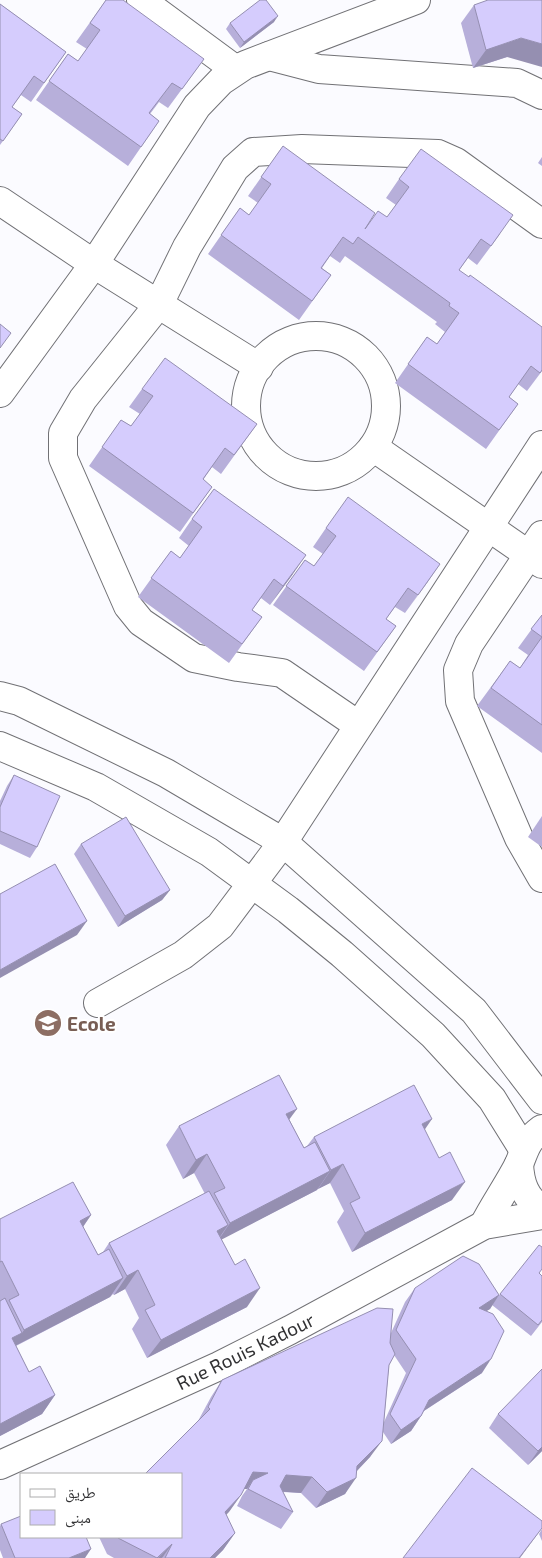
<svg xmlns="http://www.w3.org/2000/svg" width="542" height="1558" font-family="'Exo 2','Noto Naskh Arabic',sans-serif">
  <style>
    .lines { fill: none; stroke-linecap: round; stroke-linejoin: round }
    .minor-casing { stroke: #717175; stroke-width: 30 }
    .minor { stroke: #fff; stroke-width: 28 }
    .wall { fill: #b7afda; fill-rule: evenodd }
    .shaded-wall { fill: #958fb1 }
    .building { fill: #d5ccfd; stroke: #958fb1 }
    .labels { text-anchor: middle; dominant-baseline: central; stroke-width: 4; stroke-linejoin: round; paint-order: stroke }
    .education-label { font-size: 19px; font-weight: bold; fill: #785e54; stroke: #fff; text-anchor: start }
    .street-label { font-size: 19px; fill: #323234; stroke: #fff }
  </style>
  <rect width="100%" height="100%" fill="#fbfbff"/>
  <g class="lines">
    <defs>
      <g id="minor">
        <polyline points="141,0 236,70"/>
        <polyline points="269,56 319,69 517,83 542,95"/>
        <polyline points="0,201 94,264 259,367"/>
        <circle cx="316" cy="406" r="70"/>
        <polyline points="0,393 94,264 197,106 221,81 245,65 416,0"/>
        <polyline points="373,447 542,564"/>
        <polyline points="542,535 469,644 458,670 460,701 519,838 542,878"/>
        <polyline points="0,696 19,701 166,773 283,842 474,1011 542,1100"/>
        <polyline points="358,725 282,673 238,667 194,658 141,622 128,606 63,458 63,433 83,399 159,304 187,247 235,168 253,152 302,149 438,154 456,162 542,224"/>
        <polyline points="0,746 96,787 209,852 288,910 342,954 433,1035 492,1099 523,1149"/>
        <polyline points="98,1003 183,955 220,926 283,842 542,445"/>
        <path d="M519,1164C520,1183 525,1199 542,1209"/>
        <path d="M484,1225C494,1205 509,1184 519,1164C526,1147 526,1141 542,1129"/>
        <polyline points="0,1465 219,1366 290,1330 484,1225 542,1215"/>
      </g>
    </defs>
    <use href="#minor" class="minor-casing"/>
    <use href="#minor" class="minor"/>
  </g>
  <g class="wall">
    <polygon points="106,0 204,59 168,108 159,102 150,114 159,121 128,166 36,100 68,54 78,61 87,49 76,42"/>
    <polygon points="0,4 66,52 31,102 21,95 12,107 22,114 0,145"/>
    <polygon points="474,5 507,57 473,68 461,23"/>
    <polygon points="274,22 240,48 226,29 230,23"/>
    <polygon points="283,146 365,229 387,217 396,205 386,198 399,179 500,234 477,265 468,258 459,270 542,371 527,391 518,384 509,397 518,404 486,449 395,383 427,337 437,344 445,332 435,324 437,322 345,256 340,263 330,256 322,268 331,275 299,320 208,254 240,208 249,215 258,203 248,196"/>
    <polygon points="542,157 542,166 538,163"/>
    <polygon points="142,389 257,424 221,474 212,467 203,480 212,487 180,532 89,466 121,420 131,426 140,414 129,407"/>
    <polygon points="192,519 293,574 270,605 261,598 252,610 262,617 229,663 138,597 171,551 180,558 189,546 179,538"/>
    <polygon points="326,528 440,564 405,613 395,607 386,619 396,626 364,671 273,605 305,560 314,566 323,554 313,547"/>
    <polygon points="542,615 542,753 477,706 510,661 520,668 528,655 518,648"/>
    <polygon points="14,775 37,847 30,858 0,844 0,801 7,786"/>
    <polygon points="542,816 542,847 528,837"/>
    <polygon points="81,844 170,890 162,900 118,927 74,854"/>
    <polygon points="289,1119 304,1148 307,1146 314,1137 424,1130 452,1200 352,1252 337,1222 344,1211 330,1183 318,1189 318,1188 317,1190 221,1239 247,1307 147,1358 132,1329 139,1318 125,1289 114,1295 113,1294 110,1297 16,1346 29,1372 55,1395 42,1414 0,1436 0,1219 91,1215 83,1227 98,1255 103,1252 109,1243 205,1194 194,1173 183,1179 166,1145 179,1126"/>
    <path d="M539,1274L542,1276V1322L531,1336L492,1305L490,1309L486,1311L482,1373L424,1411L421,1416L411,1431L391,1444L383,1432L370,1457L357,1471L345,1494L316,1508L301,1493L283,1492L293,1512L281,1529L237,1506L242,1496L247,1489H244L241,1495L226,1515L235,1533L223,1550L215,1558H114L107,1554L99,1537H181L198,1421L211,1397L222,1380L391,1333L405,1302L415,1288L499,1295ZM394,1355L406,1373L384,1422L389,1365Z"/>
    <polygon points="498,1414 542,1451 528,1465 489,1428"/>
    <polygon points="1,1524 85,1558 3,1558 0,1550 0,1526"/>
    <polygon points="542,1529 542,1541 539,1534"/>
  </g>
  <g class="shaded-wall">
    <polygon points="278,16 274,22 240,48 244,42"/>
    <polygon points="521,38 542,44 542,67 507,57 473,68 486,50"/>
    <polygon points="306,555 293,574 270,605 283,586"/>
    <polygon points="440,564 427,583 405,613 418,595"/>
    <polygon points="170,890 162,900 118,927 125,916"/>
    <polygon points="87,921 77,935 0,978 0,970"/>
    <polygon points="297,1109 283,1128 286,1114"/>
    <polygon points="432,1119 419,1138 422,1124"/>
    <polygon points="207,1154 194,1173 183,1179 196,1160"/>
    <polygon points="343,1164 330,1183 318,1189 331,1170"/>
    <polygon points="330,1171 317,1190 217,1242 230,1223"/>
    <polygon points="465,1182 452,1200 352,1252 365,1233"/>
    <polygon points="91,1215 78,1234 80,1221"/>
    <polygon points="228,1225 215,1244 217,1231"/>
    <polygon points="138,1270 125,1289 114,1295 127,1276"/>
    <polygon points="123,1278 110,1297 11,1348 12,1338 22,1333 24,1330"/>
    <polygon points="260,1288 247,1307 147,1358 161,1340"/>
    <polygon points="499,1295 490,1309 469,1322 479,1308"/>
    <polygon points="491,1359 482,1373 419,1414 429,1400"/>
    <polygon points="55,1395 42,1414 0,1436 0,1424"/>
    <polygon points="421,1416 411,1431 391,1444 401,1430"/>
    <polygon points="382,1441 370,1457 346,1482 357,1466"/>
    <polygon points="542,1447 542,1451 528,1465 538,1451"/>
    <polygon points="253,1472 268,1473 253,1480 247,1489 241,1489"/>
    <polygon points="286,1475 312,1477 301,1493 274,1491"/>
    <polygon points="356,1478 345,1494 316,1508 327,1492"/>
    <polygon points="241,1495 229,1512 213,1528 225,1512"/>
    <polygon points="542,1528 520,1558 519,1558"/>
    <polygon points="235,1533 223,1550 215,1558 210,1558"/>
    <polygon points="172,1544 162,1558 158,1558"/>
    <polygon points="91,1549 85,1558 69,1558"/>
  </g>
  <g class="building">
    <polygon points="106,0 123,0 204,59 182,89 172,83 149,113 159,121 141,147 49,81 68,54 78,61 100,30 90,23"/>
    <polygon points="260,0 266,0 278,16 244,42 230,23"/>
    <polygon points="488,0 542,0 542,44 521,38 486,50 474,5"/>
    <polygon points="0,4 66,52 44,83 34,76 12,107 22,114 3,141 0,139"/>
    <polygon points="283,146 375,213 365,229 378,211 387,217 409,187 399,179 421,149 513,215 491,246 481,239 459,270 469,277 470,275 542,327 542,370 540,373 531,366 509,397 518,404 499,430 408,364 427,337 437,344 459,313 449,306 450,303 358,237 353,244 343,237 321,268 331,275 312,301 221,235 240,208 249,215 271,184 261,177"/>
    <polygon points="0,324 11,333 0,348"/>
    <polygon points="165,358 257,424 234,455 225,448 203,479 212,487 193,513 102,447 121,420 131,426 153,396 142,389"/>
    <polygon points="214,489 306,555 283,586 274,579 252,610 262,617 242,644 151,578 171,551 180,558 202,527 192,519"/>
    <polygon points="348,497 440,564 418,595 408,588 386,619 396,626 377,652 286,586 305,560 314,566 336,536 326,528"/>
    <polygon points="542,615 542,725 491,688 510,661 520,668 542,637 531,629"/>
    <polygon points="14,775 60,796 37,847 0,831 0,807"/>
    <polygon points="126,817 170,890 125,916 81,844"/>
    <polygon points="55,864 87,921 0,970 0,894"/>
    <polygon points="279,1075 297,1109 286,1114 304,1148 315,1142 330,1171 230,1223 214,1193 225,1188 207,1154 196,1160 179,1126"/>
    <polygon points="414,1085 432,1119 422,1124 439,1158 450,1152 465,1182 365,1233 350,1203 360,1198 343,1164 331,1170 314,1137"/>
    <polygon points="73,1182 91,1215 80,1221 98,1255 109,1249 123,1278 24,1330 9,1300 19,1295 2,1261 0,1262 0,1219"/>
    <polygon points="209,1191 228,1225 217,1231 235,1265 245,1259 260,1288 161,1340 145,1310 155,1305 138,1270 127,1276 109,1243"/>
    <polygon points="539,1245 542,1247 542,1269 539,1273 542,1276 542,1320 538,1325 500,1294"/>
    <polygon points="463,1256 479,1264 499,1295 479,1308 493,1314 504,1331 491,1359 429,1400 421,1416 401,1430 390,1414 416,1359 396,1330 415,1288"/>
    <polygon points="5,1298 22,1333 12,1338 29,1372 40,1366 55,1395 0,1424 0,1301"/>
    <polygon points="377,1308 393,1309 390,1343 395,1354 389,1365 382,1441 357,1466 356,1478 327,1492 312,1477 286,1475 280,1486 293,1512 248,1489 253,1480 268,1473 253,1472 241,1495 225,1512 235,1533 210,1558 165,1558 172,1544 157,1558 118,1538 118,1537 181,1537 181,1474 145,1474 210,1409 208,1407 222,1380"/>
    <polygon points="542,1369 542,1447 538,1451 498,1414"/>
    <polygon points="472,1468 542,1521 542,1528 519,1558 403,1558"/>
    <polygon points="21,1516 21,1537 86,1537 91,1549 69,1558 15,1558 1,1524"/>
  </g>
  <defs>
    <symbol id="school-disc" viewBox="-11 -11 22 22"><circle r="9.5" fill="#8d6e63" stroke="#fff"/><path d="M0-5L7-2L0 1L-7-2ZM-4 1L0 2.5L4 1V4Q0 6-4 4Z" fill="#fff"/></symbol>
  </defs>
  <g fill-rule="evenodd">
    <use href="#school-disc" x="32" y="1007" width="32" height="32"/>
  </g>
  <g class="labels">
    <g class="education-label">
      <text x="67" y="1023">Ecole</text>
    </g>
    <g class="street-label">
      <text transform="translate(245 1351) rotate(-26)">Rue Rouis Kadour</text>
    </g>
  </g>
  <rect x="20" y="1473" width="162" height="65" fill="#ffffff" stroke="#adadae"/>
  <rect x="30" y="1489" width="25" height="8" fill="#ffffff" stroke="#adadae"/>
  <text x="65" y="1498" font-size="15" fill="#323234">طريق</text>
  <rect x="30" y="1510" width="25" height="15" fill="#d5ccfd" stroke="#adadae"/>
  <text x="65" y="1523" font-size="15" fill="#323234">مبنى</text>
</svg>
